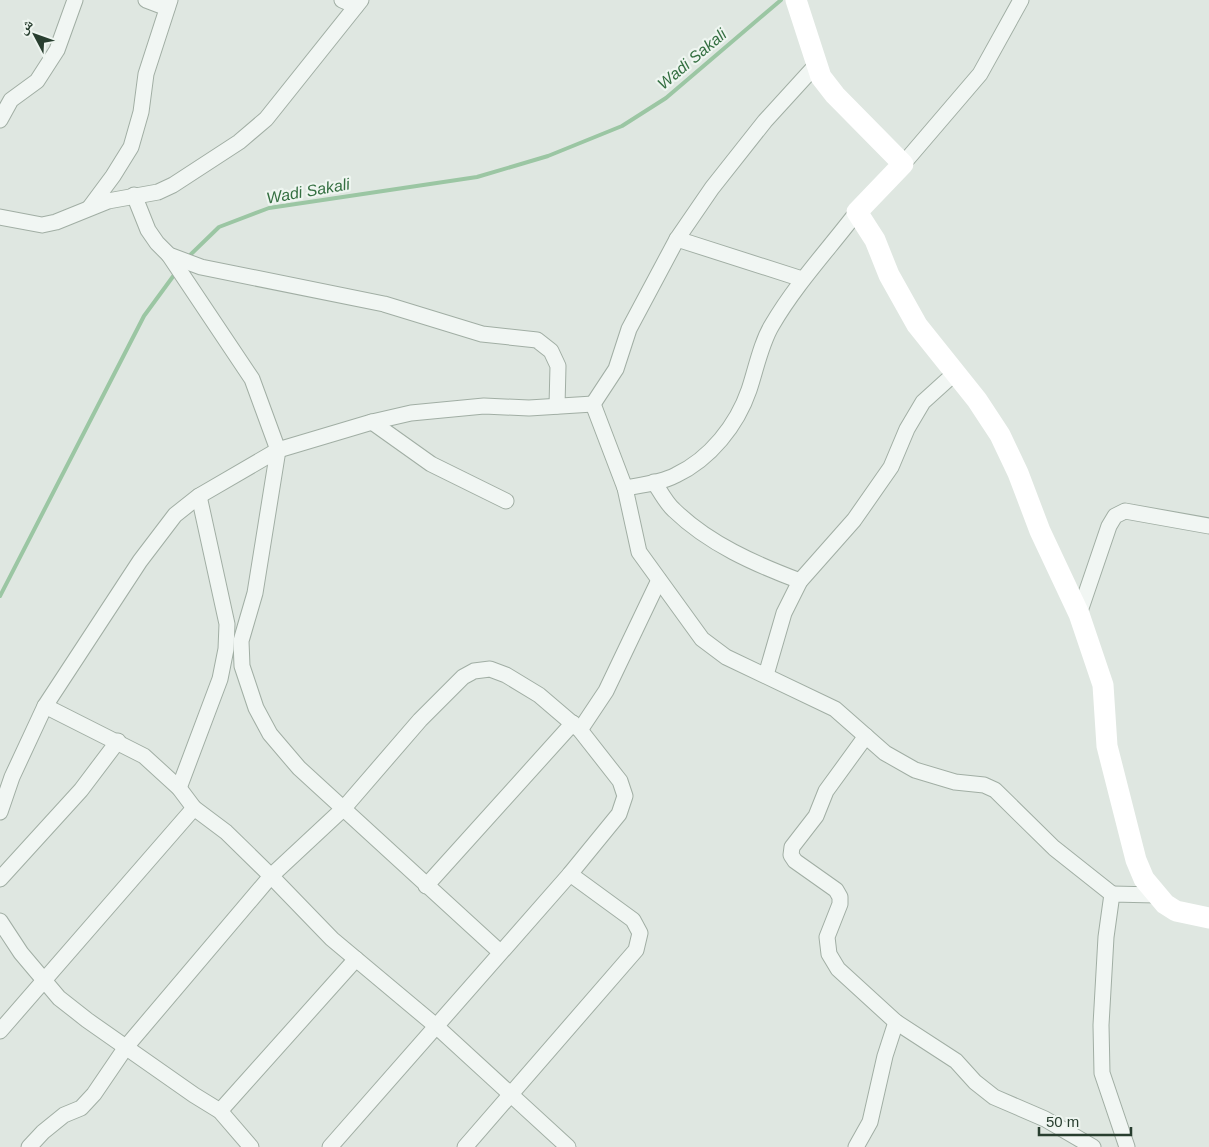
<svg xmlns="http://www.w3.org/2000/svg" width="1209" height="1147" font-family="Helvetica,'Noto Naskh Arabic',sans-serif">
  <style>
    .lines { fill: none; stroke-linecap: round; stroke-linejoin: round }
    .stream { stroke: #9bc6a3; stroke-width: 4 }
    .street-casing { stroke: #a1aea4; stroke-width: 17 }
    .street { stroke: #f1f6f3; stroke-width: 15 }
    .secondary { stroke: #fff; stroke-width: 21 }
    .labels { text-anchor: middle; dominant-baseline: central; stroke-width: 4.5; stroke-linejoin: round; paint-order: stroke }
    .water-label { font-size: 16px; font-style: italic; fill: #346f41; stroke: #eef5f0 }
  </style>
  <rect width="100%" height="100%" fill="#dfe7e1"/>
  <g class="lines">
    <g class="stream">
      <polyline points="187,258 219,227 269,208 477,177 548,156 622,126 666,98 781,0"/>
      <polyline points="0,596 144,316 177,271"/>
    </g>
    <defs>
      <g id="street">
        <polyline points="146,0 167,8"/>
        <polyline points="342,0 356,6"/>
        <polyline points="0,120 11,100 37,81 57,50 75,0"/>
        <polyline points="903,164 980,74 1021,0"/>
        <polyline points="134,195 148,230 157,243 169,255 201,267 384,304 482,334 537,340 551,351 558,366 557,406"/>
        <polyline points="90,207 113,176 131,147 141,112 146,74 170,0"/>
        <polyline points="0,217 42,225 56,222 108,201 158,192 173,185 239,142 266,119 361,0"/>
        <polyline points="677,239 802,279"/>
        <polyline points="169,255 252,379 278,450 255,593 241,641 242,666 256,708 270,734 299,768 500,952"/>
        <polyline points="593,404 625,488 639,552 702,639 726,657 835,709 885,753 915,770 955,782 984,785 995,790 1054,848 1112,894"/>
        <polyline points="593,404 616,369 629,329 677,239 712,188 765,121 817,64"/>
        <polyline points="372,422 431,464 506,501"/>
        <path d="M654,482C660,491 666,503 674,510C709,544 755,564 800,581"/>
        <path d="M625,488C641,485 661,483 676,475C710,459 737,425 749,390C756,369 761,343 772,325C796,284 828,250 857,212"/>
        <polyline points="1079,614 1109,526 1115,516 1125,511 1209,526"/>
        <polyline points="766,675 784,613 800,581 854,520 891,467 907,429 923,402 955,373"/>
        <polyline points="45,706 144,756 179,788 194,808 226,832 271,876 332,939 436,1026 568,1147"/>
        <polyline points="580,730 606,691 659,580"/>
        <polyline points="866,736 826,791 816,816 792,847 791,855 795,861 836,890 840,897 840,904 827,937 829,954 838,969 896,1022 956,1061 975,1082 994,1097 1045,1119 1093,1147"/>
        <polyline points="179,788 220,679 226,649 227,624 199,496"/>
        <polyline points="0,812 12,777 45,706 140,561 175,515 199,496 278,450 372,422 411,413 484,406 529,408 593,404"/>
        <polyline points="0,879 81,790 118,741"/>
        <polyline points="426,886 573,723"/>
        <polyline points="0,921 21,953 59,998 87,1020 194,1095 220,1111 251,1147"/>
        <polyline points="0,1031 194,808"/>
        <polyline points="220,1111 356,959"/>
        <polyline points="29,1147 43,1132 64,1115 81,1108 94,1094 126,1047 271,876 344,808 420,720 463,677 474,671 490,669 506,675 539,695 580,730 620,781 625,796 619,814 570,874 330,1147"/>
        <polyline points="465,1147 636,950 640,933 633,920 570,874"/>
        <polyline points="856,1147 870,1122 885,1056 896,1022"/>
        <polyline points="1127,1147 1102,1073 1101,1025 1106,937 1112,894 1156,895"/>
      </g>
    </defs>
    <use href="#street" class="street-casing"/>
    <use href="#street" class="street"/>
    <polyline class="secondary" points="796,0 821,77 835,95 903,164 857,212 875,240 889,275 917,325 977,400 1000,435 1018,473 1040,531 1079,614 1103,685 1107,746 1136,860 1144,879 1165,904 1176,911 1209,918"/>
  </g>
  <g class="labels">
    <g class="water-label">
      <text transform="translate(692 59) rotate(-40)">Wadi Sakali</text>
      <text transform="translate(308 191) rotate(-10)">Wadi Sakali</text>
    </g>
  </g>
  <g transform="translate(35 35) rotate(311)" stroke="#eef5f0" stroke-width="4" paint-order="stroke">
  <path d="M0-4L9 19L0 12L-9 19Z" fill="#283e2f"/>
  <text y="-8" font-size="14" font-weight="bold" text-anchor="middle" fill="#283e2f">ش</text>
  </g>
  <path d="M1039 1127v8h92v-8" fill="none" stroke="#283e2f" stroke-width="2.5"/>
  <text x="1046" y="1127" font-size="15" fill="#283e2f" stroke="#eef5f0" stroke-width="4" paint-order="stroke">50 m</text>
</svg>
